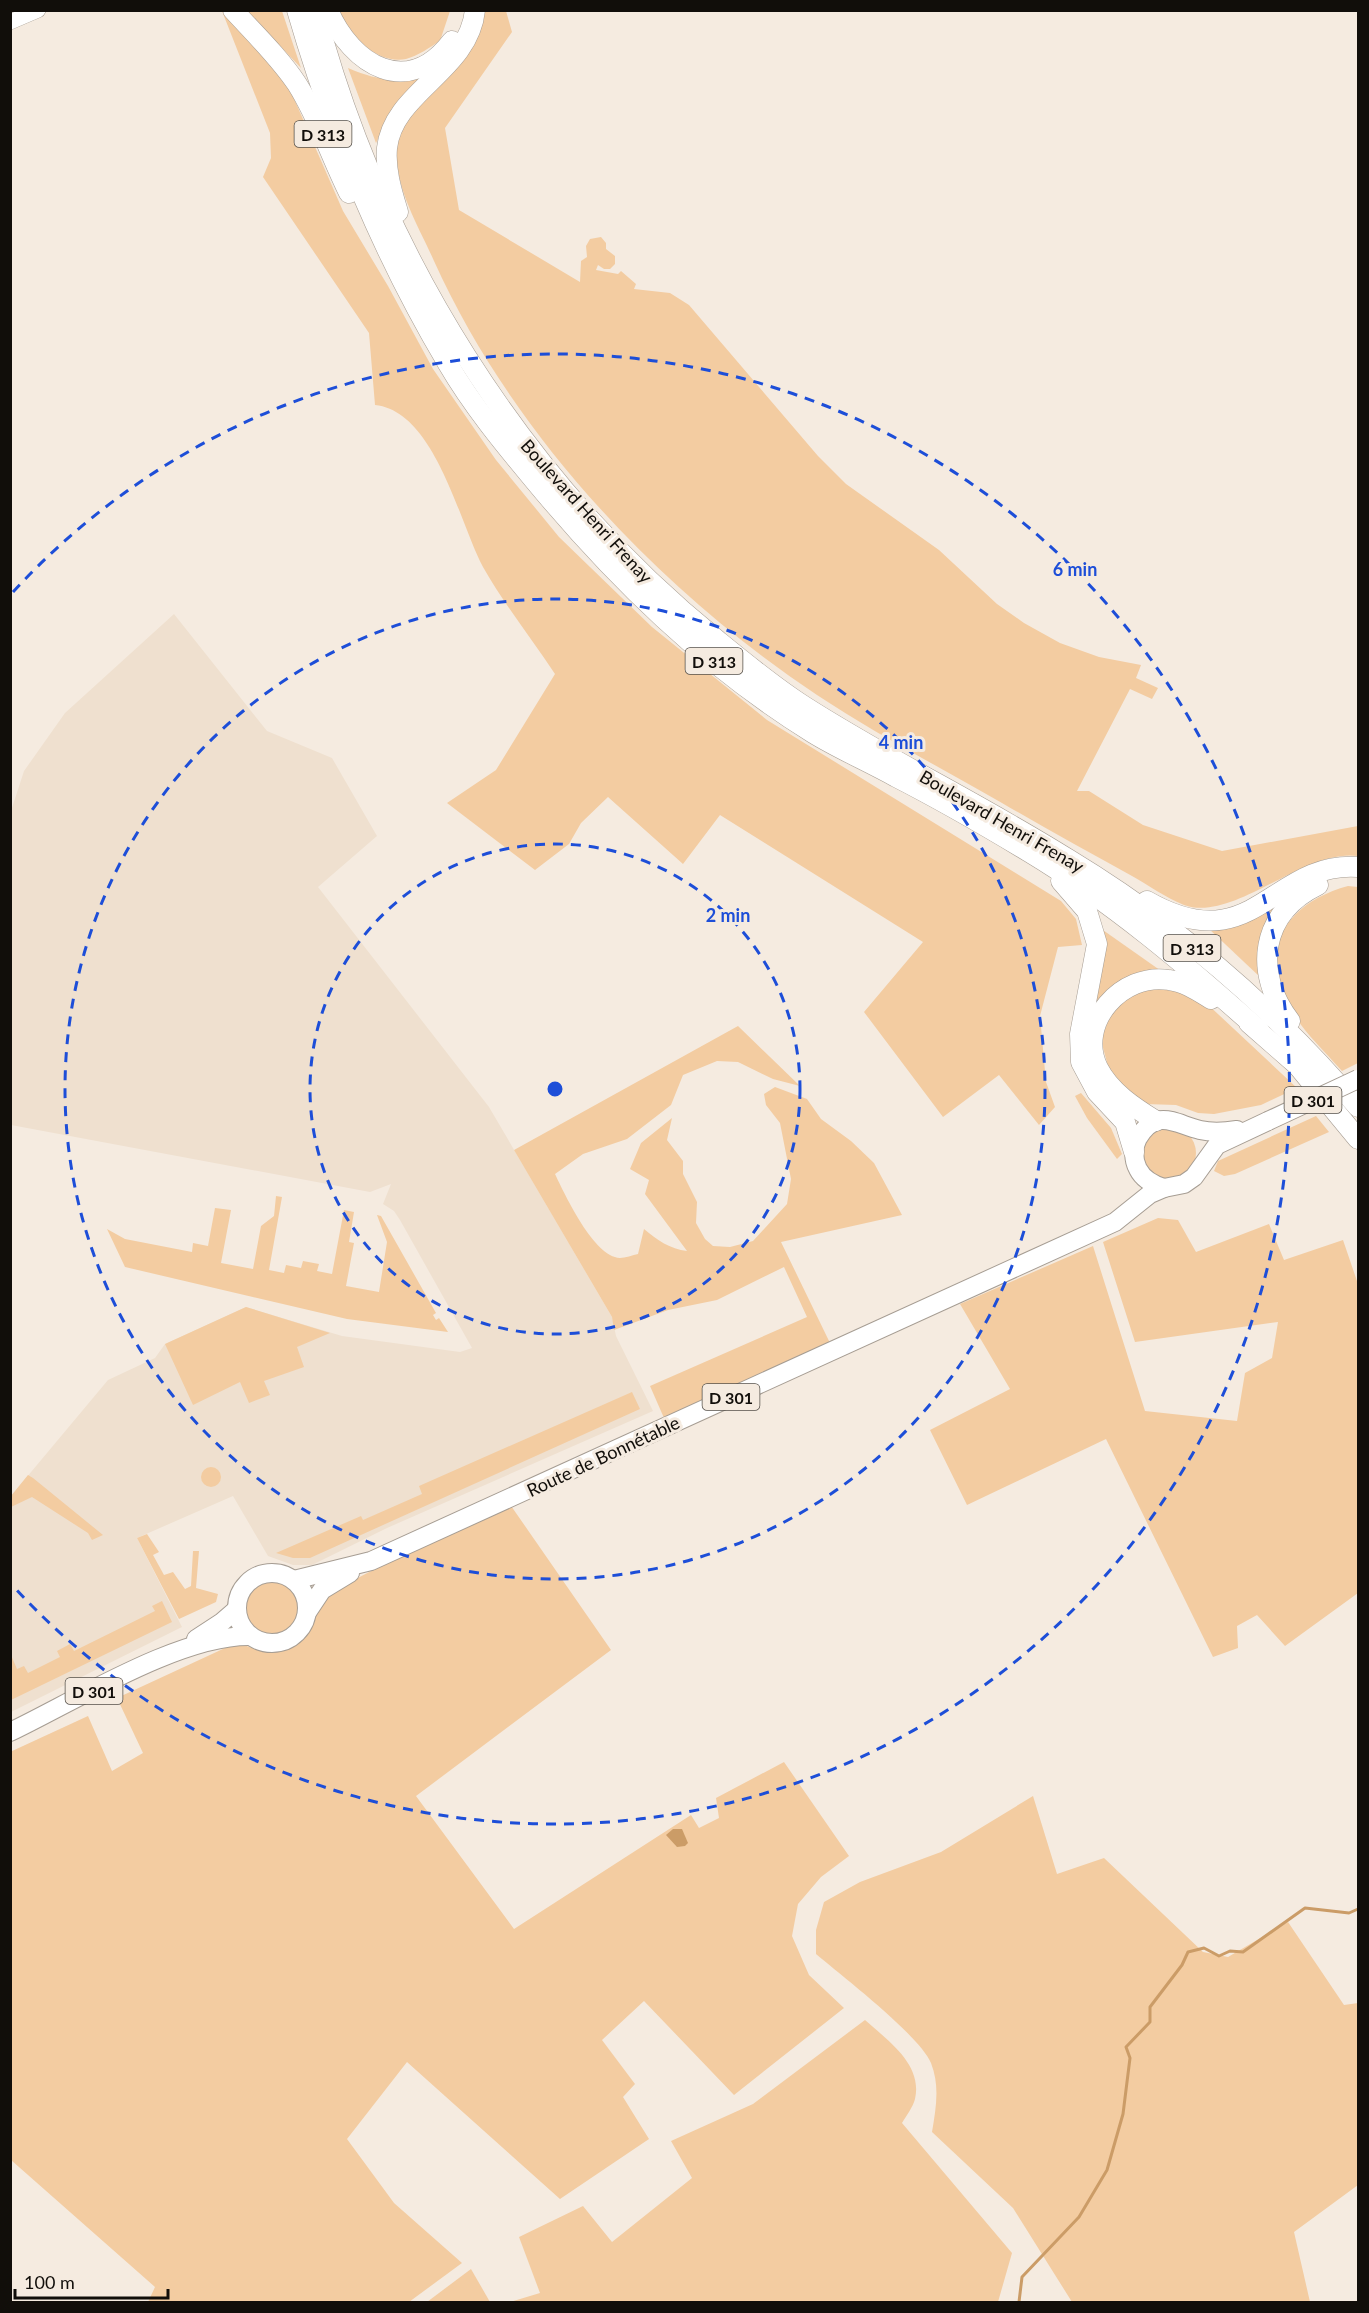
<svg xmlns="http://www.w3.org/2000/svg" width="1369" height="2313" font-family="Lato,sans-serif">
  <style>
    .built { fill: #efe0cf }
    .green { fill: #f3cca1 }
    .water { fill: #cb9c67 }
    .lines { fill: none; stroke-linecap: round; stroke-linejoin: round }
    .stream { stroke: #cb9c67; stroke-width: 3 }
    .tertiary-casing { stroke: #a69d93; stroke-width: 16 }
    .primary-casing { stroke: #a69d93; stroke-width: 20 }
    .trunk-casing { stroke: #a69d93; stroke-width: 21 }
    .tertiary { stroke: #fff; stroke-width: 15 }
    .primary { stroke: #fff; stroke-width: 18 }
    .trunk { stroke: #fff; stroke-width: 20 }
    .primary-bridge-casing { stroke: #a69d93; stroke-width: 20; stroke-linecap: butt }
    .primary-bridge { stroke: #fff; stroke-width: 18 }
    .ring { fill: none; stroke: #1d4ed8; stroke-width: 3; stroke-dasharray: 10 8 }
    .labels { text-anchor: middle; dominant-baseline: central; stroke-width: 6; stroke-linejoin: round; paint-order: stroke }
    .shield { fill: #f5ebe0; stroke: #55504a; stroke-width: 1.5 }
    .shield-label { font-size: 16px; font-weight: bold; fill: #110e0a }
    .street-label { font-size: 18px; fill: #110e0a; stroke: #f5ebe0 }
    .centre { fill: #1d4ed8; stroke: #f5ebe0; stroke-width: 3 }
    .ring-label { font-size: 18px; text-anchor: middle; font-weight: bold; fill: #1d4ed8; stroke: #f5ebe0; stroke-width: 6; stroke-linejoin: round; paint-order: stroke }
  </style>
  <rect width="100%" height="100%" fill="#f5ebe0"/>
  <polygon class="built" points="174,614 267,731 332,758 377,836 318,887 489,1107 612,1317 616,1336 653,1411 387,1528 312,1565 293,1565 268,1556 233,1496 137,1538 182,1627 11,1712 11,1496 108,1380 155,1358 165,1344 246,1307 342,1336 460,1352 472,1348 400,1220 394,1211 383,1204 391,1184 370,1192 11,1125 11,811 24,771 65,713"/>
  <g class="green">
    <path d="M222,11L285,78L343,211L388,286L433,369L496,460L559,537L652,627L767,720L1061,901L1076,919L1082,945L1058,947L1040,1016L1046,1082L1055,1107L1039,1125L999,1075L943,1117L864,1012L923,942L720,815L683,864L608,797L581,823L569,844L535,870L447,803L496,770L555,674C532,639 504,604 483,567C459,522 435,411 375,405L369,333L263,177L271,158L270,133Z"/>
    <polygon points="247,11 282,11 301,68"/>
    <path d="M337,11H450L440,41C430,47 418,56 406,59C379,65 345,35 337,11Z"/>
    <path d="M480,11H506L512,32L445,128L459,210L580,282L581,261L587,257L586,246L590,239L601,237L606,243V249L615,256V264L610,269H604L598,265L596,270L618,274L621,271L636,284L634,289L670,293L689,305L818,456L846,484L939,550L997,604L1024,623L1060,643L1099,657L1141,665L1136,678L1158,688L1152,699L1130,689L1077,791H1089L1143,825L1222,851L1358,826V856C1304,848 1234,923 1184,905C1166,898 1148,885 1132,876C1088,852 1045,828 1002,803C941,768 876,734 817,695C659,590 512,434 434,261C419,227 394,187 397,149C401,113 457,44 480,11Z"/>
    <path d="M348,68C379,81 393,82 425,74L387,121L376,143Z"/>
    <path d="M1348,886L1358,887V1063L1342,1071C1324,1051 1302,1030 1289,1007C1254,948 1289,902 1348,886Z"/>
    <polygon points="1276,900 1281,905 1260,977 1208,928"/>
    <polygon points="1100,928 1164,973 1089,1024"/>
    <polygon points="1170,986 1203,1000 1297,1088 1261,1105 1214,1114 1198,1113 1176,1105 1145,1104 1130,1095 1109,1070 1101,1040 1112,1010 1143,987"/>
    <path d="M738,1026L800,1086L773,1079L738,1062L717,1061L683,1075L671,1105L627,1139L583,1154L555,1174C565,1195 594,1257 620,1258C625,1258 633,1255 638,1254L644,1229C657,1240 670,1249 687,1251L645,1194L649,1180L630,1169L641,1143L672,1118L667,1140L683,1161V1174L697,1202L696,1223L705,1239L713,1246L730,1247L753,1241L787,1204L791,1179L780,1123L766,1105L764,1094L775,1087L807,1099L821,1119L851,1141L874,1163L902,1215L781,1242L830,1343L664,1418L650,1386L807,1317L784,1267L717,1300L668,1310L614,1330L612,1317L514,1150Z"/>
    <polygon points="1081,1093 1111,1128 1122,1154 1117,1159 1087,1118 1075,1096"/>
    <polygon points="1316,1116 1329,1132 1235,1174 1224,1176 1214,1171 1218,1161"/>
    <circle cx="1169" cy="1153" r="27"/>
    <polygon points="276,1196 282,1197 269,1270 284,1273 286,1265 301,1268 303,1261 319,1264 317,1271 332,1274 344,1210 354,1212 349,1242 354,1243 346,1286 379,1292 387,1242 377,1215 381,1216 436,1313 433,1315 436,1320 439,1318 448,1332 347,1319 125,1267 107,1229 125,1239 192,1252 193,1243 208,1246 215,1208 231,1210 221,1263 253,1269 261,1226 274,1216"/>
    <polygon points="1158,1218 1178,1220 1196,1252 1269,1224 1284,1260 1343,1240 1358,1284 1358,1593 1285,1646 1257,1615 1237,1626 1238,1648 1213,1657 1106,1439 967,1505 930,1430 1010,1389 960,1304 1093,1246 1145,1411 1237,1421 1245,1373 1272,1358 1278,1322 1135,1342 1103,1242"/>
    <polygon points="246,1307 330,1333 297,1347 304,1367 264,1381 270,1395 249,1403 240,1382 193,1405 165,1344"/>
    <polygon points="632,1392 640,1409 310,1558 293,1558 276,1553 361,1516 363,1520 422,1494 419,1486"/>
    <circle cx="211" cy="1477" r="10"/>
    <polygon points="28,1475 33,1478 103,1535 92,1540 88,1533 32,1497 11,1507 11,1496"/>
    <path d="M507,1500L611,1650L416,1796L514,1929L691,1815L699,1828L719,1818L716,1798L784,1762L849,1856L821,1877L798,1904L792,1936L809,1975L844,2008L734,2095L644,2001L602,2040L635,2084L623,2097L649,2139L560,2199L407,2062L347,2139L394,2203L462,2263L409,2302H148L155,2287L11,2160L10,1752L88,1716L112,1771L143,1753L117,1698L238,1642C261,1655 294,1655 310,1630C314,1624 314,1619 316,1612C318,1605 325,1599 329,1593Z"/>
    <polygon points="147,1534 159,1552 153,1555 164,1575 173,1572 185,1589 191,1586 193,1551 199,1551 196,1588 218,1594 216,1602 179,1619 137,1538"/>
    <circle cx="272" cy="1608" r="29"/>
    <polygon points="162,1601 172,1622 11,1700 11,1655 17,1669 24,1666 28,1673 60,1657 57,1651 70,1644 74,1651 155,1611 152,1606"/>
    <path d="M1033,1796L1057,1874L1104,1858L1203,1952L1228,1957L1288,1922L1344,2005L1358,2003V2185L1294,2232L1310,2302H1072L1013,2208L932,2132C936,2108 940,2086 931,2063C919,2035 842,1976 816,1954V1930L824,1902L860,1882L941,1852Z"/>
    <path d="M865,2020C887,2040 923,2064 915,2099C913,2107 906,2116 902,2123L1012,2253L998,2302H510L540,2293L519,2237L583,2206L612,2242L692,2178L671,2141L753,2104Z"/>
    <polygon points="471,2269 490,2302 427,2302"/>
  </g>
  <polygon class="water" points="673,1829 682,1829 688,1843 685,1846 677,1847 666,1835"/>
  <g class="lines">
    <polyline class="stream" points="1019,2302 1022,2277 1079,2217 1107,2170 1123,2114 1130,2058 1126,2047 1150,2022 1150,2007 1182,1965 1188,1952 1204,1948 1219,1956 1230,1951 1243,1952 1305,1908 1349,1913 1358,1909"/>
    <defs>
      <polyline id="tertiary" points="10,22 38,10"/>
      <g id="primary">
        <path d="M1164,1188C1154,1185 1143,1179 1138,1169C1133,1160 1133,1147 1138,1138C1157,1107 1175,1124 1200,1130C1213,1133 1224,1132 1237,1130"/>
        <circle cx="272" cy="1608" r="35"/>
        <polyline points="294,1580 371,1561 1115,1222 1150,1194 1164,1188 1184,1184 1194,1177 1217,1145 1268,1121"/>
        <polyline points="308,1611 322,1590 350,1573"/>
        <polyline points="196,1639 222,1622 237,1609"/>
        <path d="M10,1732C75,1701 180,1635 250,1636"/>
      </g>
      <g id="trunk">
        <path d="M233,10C255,34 279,57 297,84C319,119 331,157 349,193"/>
        <path d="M297,10C333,134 382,253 448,364C472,405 503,443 534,480C615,578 705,666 813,733C839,749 869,762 896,777C941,800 986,826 1029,852C1112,902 1186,965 1259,1030"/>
        <path d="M315,10C379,254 521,481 717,640C745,663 774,687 804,706C890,761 982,805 1068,859C1177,925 1276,1011 1358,1107"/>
        <path d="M328,10C352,66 408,99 452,41"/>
        <path d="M398,212C392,192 385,170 387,148C393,92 469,71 475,10"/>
        <polyline points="1061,881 1087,911 1097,944 1080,1034 1081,1062 1097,1092 1125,1122 1134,1152"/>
        <path d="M1147,901C1254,962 1271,861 1358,867"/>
        <path d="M1290,1021C1253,973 1260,913 1318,885"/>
        <polyline points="1249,1023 1297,1065 1358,1139"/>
        <path d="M1156,1121C1135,1108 1110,1092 1098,1068C1076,1023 1122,972 1169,980C1185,982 1198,991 1211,999"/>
      </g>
    </defs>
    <use href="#tertiary" class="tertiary-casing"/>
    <use href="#primary" class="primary-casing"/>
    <use href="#trunk" class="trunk-casing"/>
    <use href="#tertiary" class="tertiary"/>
    <use href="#primary" class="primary"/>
    <use href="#trunk" class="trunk"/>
    <defs>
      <polyline id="primary-bridge" points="1268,1121 1358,1079"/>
    </defs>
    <use href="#primary-bridge" class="primary-bridge-casing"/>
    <use href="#primary-bridge" class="primary-bridge"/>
  </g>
  <g class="ring">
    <circle cx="555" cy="1089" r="245"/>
    <circle cx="555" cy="1089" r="490"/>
    <path d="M13 592A735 735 0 1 1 13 1586"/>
  </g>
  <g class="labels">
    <g class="shield">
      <rect x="294.5" y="121" width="57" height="26" rx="4.5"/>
      <rect x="685.5" y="648" width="57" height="26" rx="4.5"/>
      <rect x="1163.5" y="935" width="57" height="26" rx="4.5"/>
      <rect x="1284.5" y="1087" width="57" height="26" rx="4.5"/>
      <rect x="702.5" y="1384" width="57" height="26" rx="4.5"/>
      <rect x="65.5" y="1678" width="57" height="26" rx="4.5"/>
    </g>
    <g class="shield-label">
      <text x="323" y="134">D 313</text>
      <text x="714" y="661">D 313</text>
      <text x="1192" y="948">D 313</text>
      <text x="1313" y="1100">D 301</text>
      <text x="731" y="1397">D 301</text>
      <text x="94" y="1691">D 301</text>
    </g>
    <g class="street-label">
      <text transform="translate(587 511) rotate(48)">Boulevard Henri Frenay</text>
      <text transform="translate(1002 821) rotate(30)">Boulevard Henri Frenay</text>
      <text transform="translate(603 1456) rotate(-25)">Route de Bonnétable</text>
    </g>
  </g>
  <circle cx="555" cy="1089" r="9" class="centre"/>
  <g class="ring-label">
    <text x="1075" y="576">6 min</text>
    <text x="901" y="749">4 min</text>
    <text x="728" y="922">2 min</text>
  </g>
  <rect width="1369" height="2313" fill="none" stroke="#110e0a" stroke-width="24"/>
  <path d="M15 2289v9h153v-9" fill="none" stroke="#110e0a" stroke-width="3"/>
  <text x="24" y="2289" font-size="18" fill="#110e0a" stroke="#f5ebe0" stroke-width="4.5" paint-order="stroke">100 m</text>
</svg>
